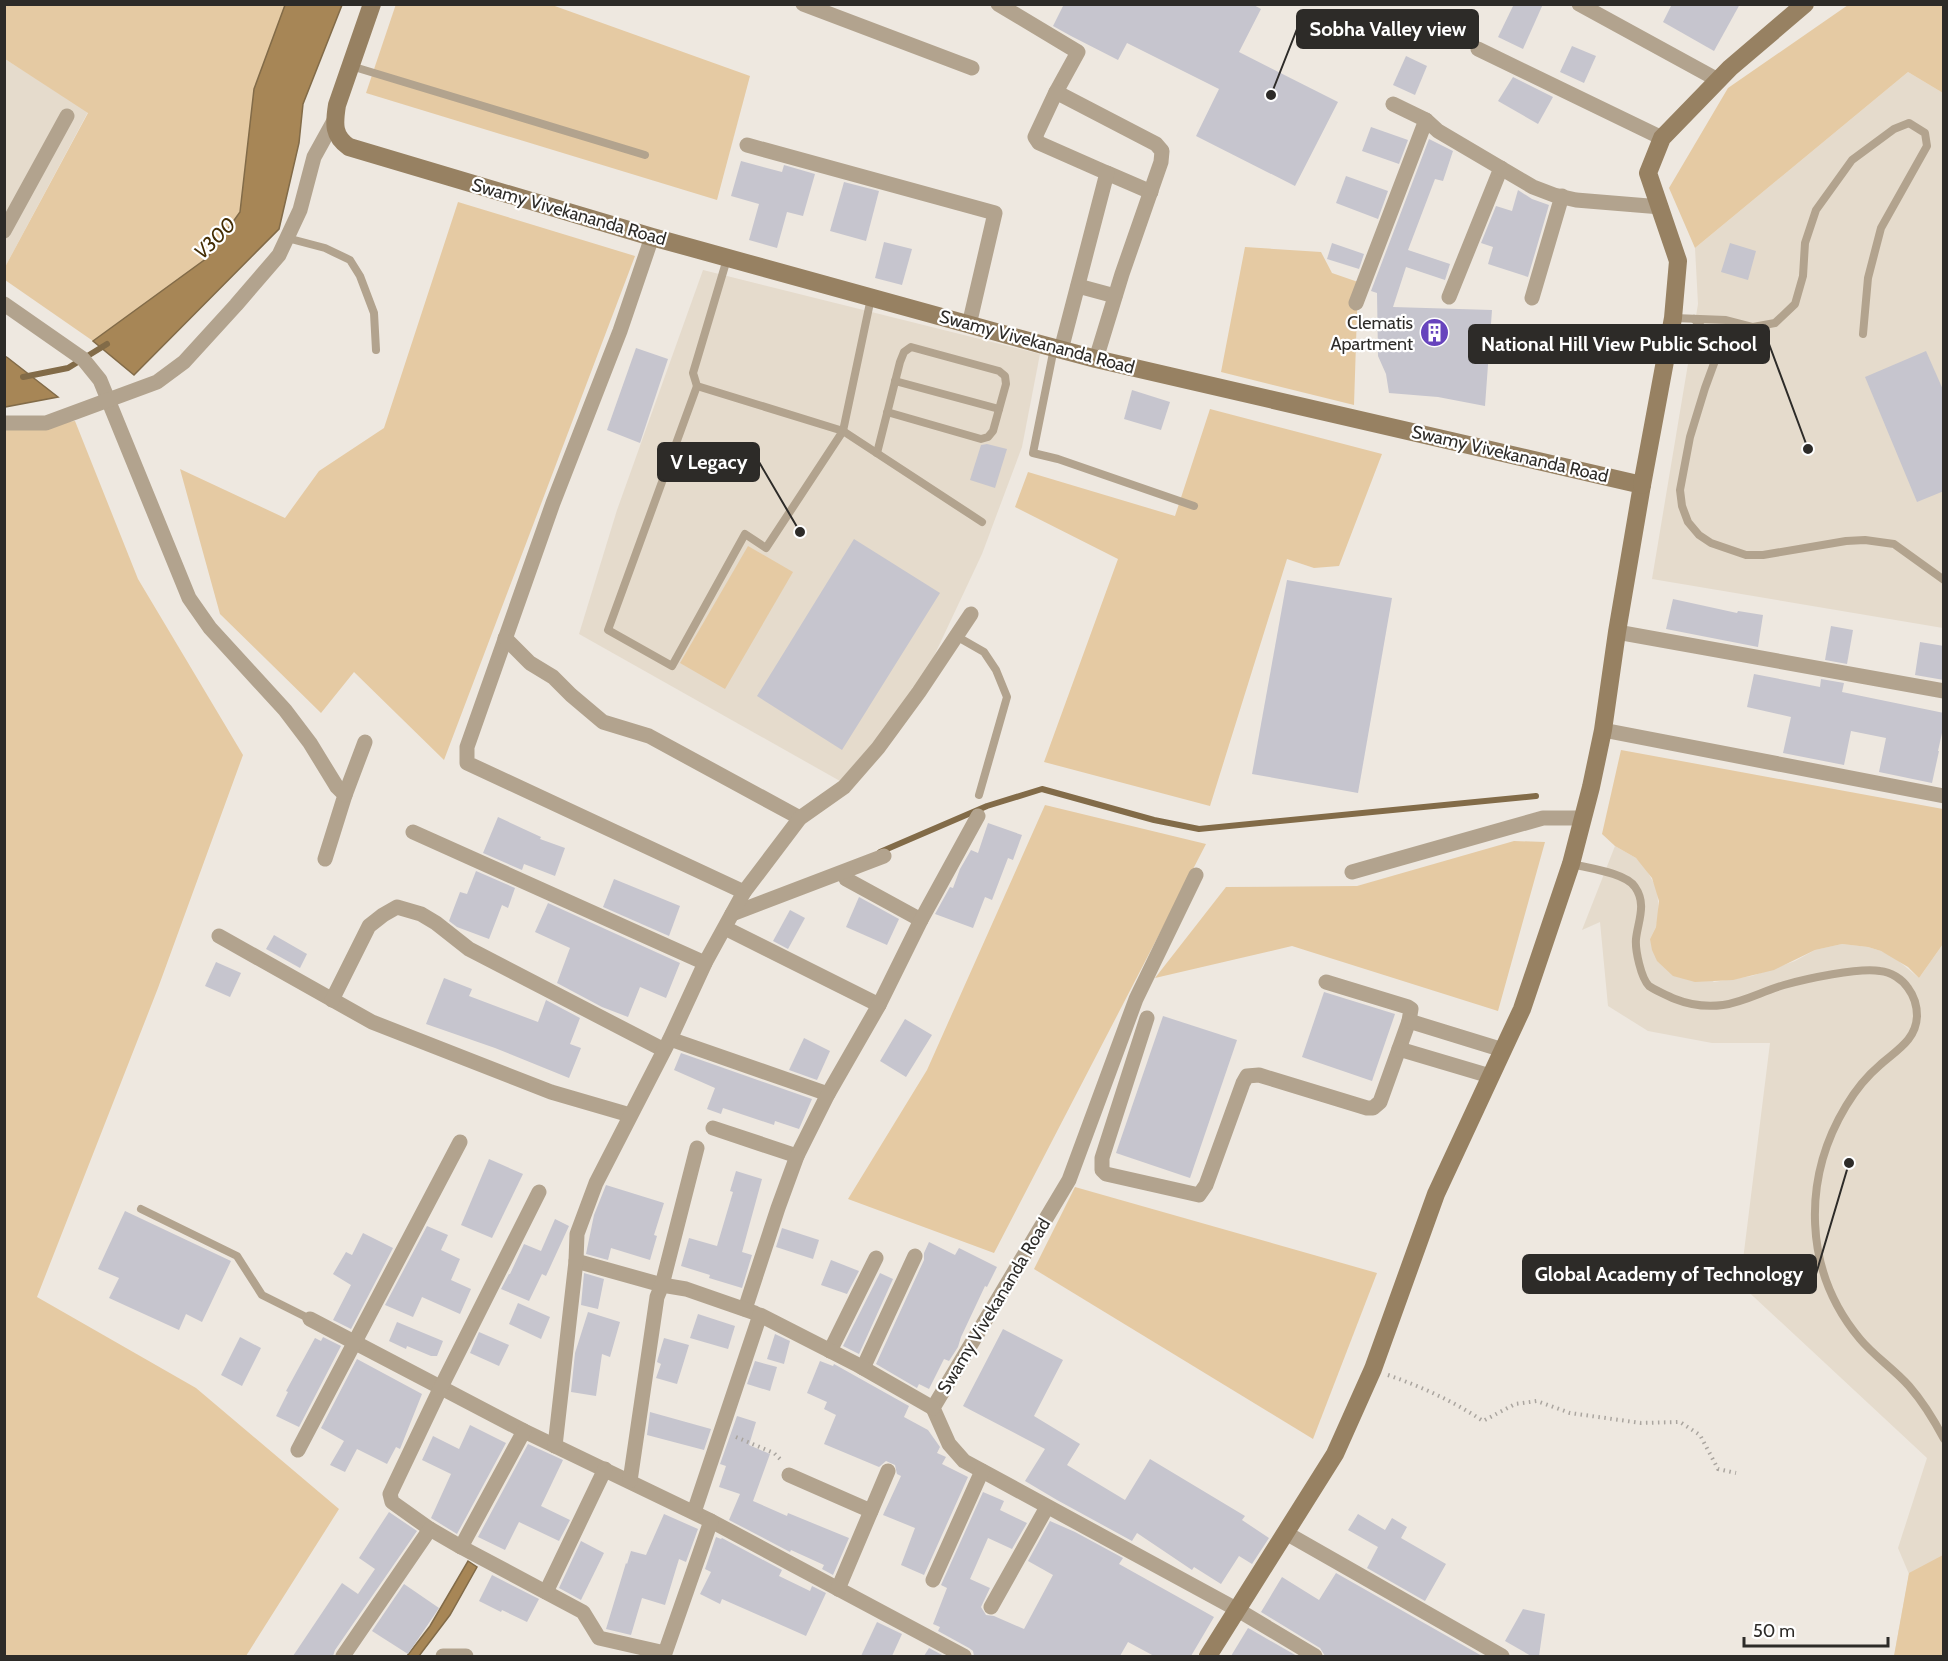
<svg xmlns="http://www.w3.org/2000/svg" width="1948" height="1661" font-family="Cabin,sans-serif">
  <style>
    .built { fill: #e5dbcc }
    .green { fill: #e5caa3 }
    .water { fill: #a78656; stroke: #826b48; stroke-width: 1.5 }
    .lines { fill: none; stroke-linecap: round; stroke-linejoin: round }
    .stream { stroke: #826b48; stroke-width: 6 }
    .building { fill: #c6c5ce }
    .path { stroke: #aaa59f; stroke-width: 4; stroke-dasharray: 1.5 4.5; stroke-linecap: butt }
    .lane { stroke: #b2a38e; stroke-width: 8 }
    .street { stroke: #b2a38e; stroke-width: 15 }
    .secondary { stroke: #978162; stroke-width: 18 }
    .labels { text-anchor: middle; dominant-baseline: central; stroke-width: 4.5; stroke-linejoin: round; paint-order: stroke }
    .street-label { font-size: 18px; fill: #2d2b28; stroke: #fff }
    .poi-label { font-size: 18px; fill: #2d2b28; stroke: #fff; text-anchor: end }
    .water-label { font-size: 20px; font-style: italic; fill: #432c02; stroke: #fff }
    .leader { fill: none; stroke: #2d2b28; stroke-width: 2 }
    .callout-dot { fill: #2d2b28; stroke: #fff; stroke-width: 2 }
    .callout { fill: #2d2b28; stroke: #2d2b28; stroke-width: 2 }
    .callout-label { font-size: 20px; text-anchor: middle; font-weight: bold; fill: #fff }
  </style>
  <rect width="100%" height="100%" fill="#eee8e0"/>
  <g class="built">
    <polygon points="5,59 88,112 5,267"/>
    <polygon points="1908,72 1943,93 1943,628 1652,579 1698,304 1695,248"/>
    <polygon points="703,270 1040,354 1022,447 982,554 919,688 840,781 579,634 617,510"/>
    <polygon points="1615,846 1636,858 1645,867 1657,889 1659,914 1656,927 1650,939 1714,982 1752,976 1795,961 1815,950 1842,944 1868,947 1881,951 1895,958 1919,978 1943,944 1943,1656 1894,1656 1909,1574 1898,1548 1927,1458 1740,1284 1770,1043 1712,1043 1648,1031 1608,1006 1600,922 1582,930"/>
  </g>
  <g class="green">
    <polygon points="396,4 552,5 750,76 717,200 366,93"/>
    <polygon points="5,5 285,5 254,89 240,212 207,258 93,341 5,280 5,267 88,113 5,59"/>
    <polygon points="1848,5 1943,5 1943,93 1908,72 1695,248 1669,188 1728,88"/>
    <polygon points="458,202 635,256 444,760 354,672 321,713 220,614 180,469 285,518 319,471 384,428"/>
    <polygon points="1245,247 1321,252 1332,273 1358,282 1354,405 1221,372"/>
    <polygon points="1210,409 1382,454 1339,566 1314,568 1287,559 1210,806 1044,762 1118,559 1015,507 1028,472 1175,516"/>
    <polygon points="75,421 138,579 243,755 158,988 37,1297 196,1388 339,1509 246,1656 5,1656 4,429"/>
    <polygon points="748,546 793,572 725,689 680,663"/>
    <polygon points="1621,750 1943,809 1943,944 1919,978 1908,967 1881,951 1868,947 1842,944 1815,950 1774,970 1733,980 1695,982 1673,976 1657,961 1652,950 1650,939 1656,927 1659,901 1652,878 1636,858 1615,846 1602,834"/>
    <polygon points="1045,805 1206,844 994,1253 848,1199 927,1070"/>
    <polygon points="1514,841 1545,842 1498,1011 1292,946 1155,978 1226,887 1357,886"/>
    <polygon points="1075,1187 1377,1273 1313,1439 1034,1269"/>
    <polygon points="1943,1555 1943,1656 1894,1656 1909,1573"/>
  </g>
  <g class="water">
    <polygon points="285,5 342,5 303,104 299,143 279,229 134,375 93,341 207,258 240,212 254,89"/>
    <polygon points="5,356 8,358 58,397 5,407"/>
    <polygon points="468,1561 477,1567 450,1615 419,1656 407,1656 430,1626"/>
  </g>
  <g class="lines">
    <g class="stream">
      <polyline points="23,377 68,368 107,344"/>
      <polyline points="880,852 987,806 1042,789 1154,820 1199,829 1536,796"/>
    </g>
  </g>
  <g class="building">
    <polygon points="1064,4 1252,4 1261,9 1239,52 1338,102 1295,186 1196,136 1219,89 1127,43 1118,60 1071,36 1053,26"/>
    <polygon points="1514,4 1543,4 1523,49 1498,37"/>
    <polygon points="1672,4 1740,4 1714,51 1663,22"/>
    <polygon points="1572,46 1596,56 1584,83 1560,72"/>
    <polygon points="1406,56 1427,66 1415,95 1393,85"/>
    <polygon points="1513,77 1553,97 1538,124 1498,101"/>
    <polygon points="1371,127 1408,140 1399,164 1362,151"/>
    <polygon points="1429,139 1453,151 1443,181 1435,179 1408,250 1450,264 1445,280 1406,267 1393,307 1492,310 1485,406 1438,397 1389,393 1386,374 1378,356 1377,293 1371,291"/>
    <polygon points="741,161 782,172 784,165 815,174 803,216 787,212 777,248 749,240 759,204 731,196"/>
    <polygon points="1346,176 1388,191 1378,219 1336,203"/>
    <polygon points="844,182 879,191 866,241 830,231"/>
    <polygon points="1518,190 1532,199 1549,205 1528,277 1488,264 1493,247 1481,243 1496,206 1512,211"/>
    <polygon points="884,242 912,249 902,285 875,278"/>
    <polygon points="1332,243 1364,254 1359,269 1327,259"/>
    <polygon points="1730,243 1756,251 1748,280 1721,272"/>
    <polygon points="636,348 668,359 640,443 607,430"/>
    <polygon points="1926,351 1944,392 1944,491 1917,502 1865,377"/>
    <polygon points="1132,390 1170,402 1161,430 1124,419"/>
    <polygon points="987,444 1007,449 995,488 970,480 981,445"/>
    <polygon points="854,539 940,593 842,750 757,696"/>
    <polygon points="1287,580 1392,598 1358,793 1252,774"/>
    <polygon points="1673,599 1737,613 1738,611 1763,615 1758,647 1666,629"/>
    <polygon points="1831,626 1853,630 1847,664 1825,660"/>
    <polygon points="1920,642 1944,646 1944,680 1915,675"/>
    <polygon points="1754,674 1820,687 1821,679 1844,683 1842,692 1944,713 1944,724 1938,751 1939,751 1932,783 1879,772 1886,738 1851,731 1844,765 1783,753 1791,717 1747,707"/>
    <polygon points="498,817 541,837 540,839 565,848 555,876 524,864 522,870 483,853"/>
    <polygon points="988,823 1022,835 1013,860 1008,858 992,900 985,897 973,928 935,914 950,887 953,888 960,869 971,850 978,853"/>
    <polygon points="476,871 515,888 508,908 502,905 489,939 457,927 449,921 460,892 467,894"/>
    <polygon points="614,879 680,906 669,936 603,907"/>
    <polygon points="859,897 899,919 887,945 846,927"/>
    <polygon points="548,903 680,963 666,998 640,987 628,1017 602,1007 557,983 570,948 535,932"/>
    <polygon points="790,910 805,918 788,949 773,941"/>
    <polygon points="274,935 307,954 300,968 266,949"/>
    <polygon points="216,962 241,973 230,997 205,986"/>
    <polygon points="444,978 472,989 469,996 538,1022 546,1000 580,1018 570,1044 581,1048 569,1078 495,1048 426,1024"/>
    <polygon points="1324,992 1395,1014 1372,1081 1302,1057"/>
    <polygon points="1163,1016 1237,1040 1190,1178 1116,1153"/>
    <polygon points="905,1019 932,1035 906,1077 880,1061"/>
    <polygon points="804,1038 830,1051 817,1080 789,1070"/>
    <polygon points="681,1053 812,1099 799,1129 775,1121 774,1125 723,1108 721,1114 707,1109 715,1088 674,1070"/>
    <polygon points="489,1159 523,1174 492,1238 461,1225"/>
    <polygon points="736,1171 762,1179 742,1252 752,1255 742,1288 709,1278 710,1275 681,1266 689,1238 717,1246 733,1192 730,1191"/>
    <polygon points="606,1185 664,1203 654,1235 657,1236 650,1260 611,1248 608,1260 586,1254 594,1215"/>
    <polygon points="125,1211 231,1261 202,1322 186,1314 179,1330 109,1298 119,1278 98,1269"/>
    <polygon points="555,1219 569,1226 546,1276 542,1274 529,1301 501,1289 509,1274 510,1274 524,1244 541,1251"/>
    <polygon points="427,1226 448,1235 441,1250 460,1259 451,1280 471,1289 460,1314 422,1297 413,1317 385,1305"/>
    <polygon points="782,1228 819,1240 813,1259 776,1247"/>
    <polygon points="363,1233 393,1248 351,1329 333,1320 351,1285 333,1274 346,1252 352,1255"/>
    <polygon points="929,1242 955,1255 959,1248 997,1267 987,1287 985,1286 961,1337 958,1347 949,1361 944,1359 929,1389 919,1384 917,1388 876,1364 924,1260 924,1253"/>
    <polygon points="831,1260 859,1271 847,1294 821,1285"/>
    <polygon points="584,1273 604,1279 598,1309 581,1305"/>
    <polygon points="880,1273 893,1279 859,1354 843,1346"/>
    <polygon points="518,1303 550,1317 541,1339 509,1324"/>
    <polygon points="588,1312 620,1322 610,1357 602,1354 596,1396 571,1392 575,1353"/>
    <polygon points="698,1314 735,1326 728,1349 690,1338"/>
    <polygon points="397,1322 443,1341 437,1356 431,1356 407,1346 406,1349 389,1341"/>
    <polygon points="1003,1329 1063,1360 1034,1416 1080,1444 1067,1465 1125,1500 1150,1459 1245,1516 1242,1520 1269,1538 1252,1564 1239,1556 1221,1584 1194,1567 1192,1570 1137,1533 1132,1541 1057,1500 1025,1481 1045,1449 963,1406"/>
    <polygon points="479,1332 509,1345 499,1366 470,1353"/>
    <polygon points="775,1334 790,1341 784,1364 767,1359"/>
    <polygon points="240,1337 261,1348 242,1386 221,1375"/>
    <polygon points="323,1337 341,1346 299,1427 276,1416 288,1392 286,1391 315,1338 321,1341"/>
    <polygon points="664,1338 689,1345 677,1384 656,1378 661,1364 657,1362 658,1358"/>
    <polygon points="357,1359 422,1394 400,1449 396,1447 387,1464 357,1449 345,1472 330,1465 344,1441 321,1428"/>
    <polygon points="755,1361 777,1367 770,1391 747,1384"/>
    <polygon points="820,1361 833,1366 834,1364 909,1406 904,1417 928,1430 940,1447 937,1453 946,1457 942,1464 968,1477 924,1575 901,1565 915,1528 883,1515 901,1476 897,1474 895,1465 886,1461 879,1467 824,1444 836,1415 824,1409 827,1402 807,1393"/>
    <polygon points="650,1412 711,1429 704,1450 647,1435"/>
    <polygon points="737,1416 756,1422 749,1445 770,1454 753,1501 787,1516 788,1513 849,1538 833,1575 822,1569 824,1565 791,1550 790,1552 729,1520 740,1494 719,1487 726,1466 720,1464"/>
    <polygon points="470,1425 506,1443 457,1534 431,1518 451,1474 422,1460 433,1436 459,1449"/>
    <polygon points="528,1444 563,1460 541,1506 570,1520 559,1541 519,1522 505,1550 478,1537"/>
    <polygon points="983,1492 1004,1501 1000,1510 1027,1523 1012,1549 988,1538 970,1579 990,1588 981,1607 986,1615 994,1616 1024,1629 1053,1575 1028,1561 1050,1521 1075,1532 1123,1558 1119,1564 1214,1617 1191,1656 1154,1656 1128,1642 1120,1656 974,1656 973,1651 969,1648 938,1631 940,1627 933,1624 947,1588 941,1585"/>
    <polygon points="389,1512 417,1531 335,1650 333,1656 293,1656 342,1583 358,1594 375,1569 359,1558"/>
    <polygon points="664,1514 698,1529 686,1562 679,1559 665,1605 642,1598 631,1635 606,1629 626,1563 627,1564 631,1551 646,1555"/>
    <polygon points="1358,1514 1385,1530 1392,1518 1407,1527 1401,1538 1446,1564 1425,1601 1367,1568 1378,1547 1348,1530"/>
    <polygon points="716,1537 721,1539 722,1538 782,1570 779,1576 810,1591 812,1586 826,1593 806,1636 722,1599 720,1604 700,1594 711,1572 705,1569"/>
    <polygon points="581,1541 604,1553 581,1600 559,1588"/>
    <polygon points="1336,1573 1461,1644 1482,1656 1325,1656 1320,1648 1261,1612 1282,1577 1319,1600"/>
    <polygon points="492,1575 539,1599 527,1622 502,1610 501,1612 479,1601"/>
    <polygon points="404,1584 439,1608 408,1654 372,1631"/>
    <polygon points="1523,1609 1545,1614 1539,1656 1531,1656 1505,1641"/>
    <polygon points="877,1622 902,1634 892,1656 861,1656"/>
    <polygon points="1248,1628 1250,1629 1297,1656 1231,1656"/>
    <polygon points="929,1648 944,1656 924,1656"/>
  </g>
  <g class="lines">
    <g class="path">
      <path d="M1388,1375C1422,1387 1453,1401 1483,1421L1515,1404L1537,1401L1570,1413L1641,1423L1680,1422L1700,1435L1718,1469L1736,1473"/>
      <polyline points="736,1437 774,1453 782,1461"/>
    </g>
    <g class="lane">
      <polyline points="351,66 645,155"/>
      <polyline points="287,238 325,248 350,260 360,276 374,313 376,350"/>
      <polyline points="727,259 693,373 697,386 843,431 871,298"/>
      <polyline points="1674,318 1726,320 1753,327 1775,323 1795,304 1803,276 1805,243 1816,210 1852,160 1894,129 1909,123 1925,133 1927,146 1881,228 1868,278 1863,334"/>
      <polyline points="1694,319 1718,344 1716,358 1705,388 1690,437 1680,490 1682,506 1688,522 1699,535 1711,543 1746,555 1763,555 1846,541 1865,540 1894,544 1944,580"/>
      <polyline points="1054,348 1033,453 1058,459 1194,506"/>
      <polyline points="895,381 999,409"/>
      <polyline points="697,386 608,630 672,666 745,534 766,548 843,431 982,522"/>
      <polyline points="877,453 900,362 904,352 911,347 999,371 1005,376 1006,384 993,431 988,437 981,439 887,412"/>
      <polyline points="956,636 984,652 996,670 1007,697 979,795"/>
      <path d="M1572,864C1588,868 1626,873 1635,887C1647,904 1638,921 1636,939C1635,950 1641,978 1649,986C1653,989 1670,997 1675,999C1690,1005 1707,1007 1723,1005C1744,1002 1763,991 1784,985C1805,979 1860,967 1880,971C1891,972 1902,979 1908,988C1914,996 1917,1006 1917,1016C1916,1040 1897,1050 1880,1065C1867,1076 1855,1091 1846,1106C1802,1179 1803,1271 1860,1339C1874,1356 1894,1369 1909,1386C1923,1402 1934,1420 1944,1439"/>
      <polyline points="141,1209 237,1256 262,1295 310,1319"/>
    </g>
    <g class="street">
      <polyline points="803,4 972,68"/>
      <polyline points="998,4 1078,52 1056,92"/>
      <polyline points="1579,4 1718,80"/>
      <polyline points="1478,49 1662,138"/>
      <polyline points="1393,104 1426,120"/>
      <polyline points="747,145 995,213 969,325"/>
      <polyline points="1107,173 1151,192"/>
      <polyline points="4,231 67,116"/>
      <polyline points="652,237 620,331 553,503 467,747 467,763 744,892"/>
      <polyline points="1078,286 1115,296"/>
      <polyline points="1449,297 1501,168"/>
      <polyline points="1532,298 1562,196"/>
      <polyline points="1356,303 1426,120 1438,131 1533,187 1554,195 1576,200 1661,207"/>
      <polyline points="4,304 83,359 100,380 189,598 210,628 285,710 310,743 337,787 345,795 325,859"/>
      <polyline points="1061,350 1107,173 1039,143 1035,137 1056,92 1156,144 1162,151 1161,162 1122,274 1096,359"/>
      <polyline points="4,423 46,423 157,382 184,362 236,305 279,255 300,210 314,157 335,119"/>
      <polyline points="1617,632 1944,691"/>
      <polyline points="505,638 530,663 553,677 571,695 603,722 649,736 800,818"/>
      <polyline points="1603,730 1944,796"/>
      <polyline points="345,795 365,742"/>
      <polyline points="413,832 705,963"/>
      <polyline points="1352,872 1543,818 1583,818"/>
      <polyline points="1196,875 1136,999 1069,1180 933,1408 949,1444 964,1461 1238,1610 1315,1656"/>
      <polyline points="846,879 921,920"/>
      <polyline points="732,914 884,856"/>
      <polyline points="725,928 879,1005"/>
      <polyline points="219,936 372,1022 551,1092 630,1115"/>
      <polyline points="332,1000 369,926 383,915 397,907 421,914 436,923 469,949 664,1050"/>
      <polyline points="1147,1018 1102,1158 1102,1170 1106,1174 1199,1195 1206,1185 1243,1083 1247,1076 1259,1075 1367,1108 1373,1108 1380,1102 1409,1021 1411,1009 1408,1007 1326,982"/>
      <polyline points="1409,1021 1503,1050"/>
      <polyline points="670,1039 828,1094"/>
      <polyline points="1399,1049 1490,1076"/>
      <polyline points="713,1128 797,1156"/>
      <polyline points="576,1261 662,1285 697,1148"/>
      <polyline points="745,1309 778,1208 797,1156 828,1094 879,1005 921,920 978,816"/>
      <polyline points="310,1319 524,1431 711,1521 964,1656"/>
      <polyline points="830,1351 876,1258"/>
      <polyline points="863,1368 915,1256"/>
      <polyline points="555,1446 576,1261 577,1234 596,1183 670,1039 705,963 744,892 800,818 844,787 878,748 919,692 971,614"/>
      <polyline points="298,1450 460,1142"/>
      <polyline points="789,1475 871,1511"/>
      <polyline points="630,1481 657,1297 662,1285 686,1289 755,1313"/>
      <polyline points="694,1512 760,1315 856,1364 933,1408"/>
      <polyline points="430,1529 392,1502 390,1494 441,1387 539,1192"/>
      <polyline points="1286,1533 1502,1656"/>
      <polyline points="461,1547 583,1612 599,1638 665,1653 711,1521"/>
      <polyline points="933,1580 982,1471"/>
      <polyline points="838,1589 888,1471"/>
      <polyline points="546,1592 605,1469"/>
      <polyline points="991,1607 1047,1507"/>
      <polyline points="343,1656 430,1529 461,1547 524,1431"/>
      <polyline points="443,1656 466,1656"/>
    </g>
    <g class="secondary">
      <path d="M372,4L337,105C334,124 333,136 349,147L652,237L1036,343L1096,359L1642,485L1617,632L1603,730L1591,787L1571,864L1522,1009L1436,1194L1373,1369L1335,1454L1208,1656"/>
      <polyline points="1642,485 1673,318 1678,261 1648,173 1662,138 1730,68 1805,4"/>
    </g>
  </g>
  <defs>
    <symbol id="building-disc" viewBox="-11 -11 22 22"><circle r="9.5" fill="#6744bd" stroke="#fff"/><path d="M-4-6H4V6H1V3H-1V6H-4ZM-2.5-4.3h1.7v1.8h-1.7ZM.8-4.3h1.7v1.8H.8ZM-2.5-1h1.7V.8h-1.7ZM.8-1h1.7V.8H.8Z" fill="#fff"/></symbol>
  </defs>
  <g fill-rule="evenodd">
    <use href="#building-disc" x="1418" y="316" width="33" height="33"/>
  </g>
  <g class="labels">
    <g class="street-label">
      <text transform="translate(569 212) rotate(16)">Swamy Vivekananda Road</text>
      <text transform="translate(1037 342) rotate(15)">Swamy Vivekananda Road</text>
      <text transform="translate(1510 454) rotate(13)">Swamy Vivekananda Road</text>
      <text transform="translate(994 1306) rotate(-59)">Swamy Vivekananda Road</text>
    </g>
    <g class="poi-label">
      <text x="1413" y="323">Clematis<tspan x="1413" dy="21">Apartment</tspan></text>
    </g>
    <g class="water-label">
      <text transform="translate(215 238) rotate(-45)">V300</text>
    </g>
  </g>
  <path class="leader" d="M1271 95L1297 29M1808 449L1769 344M800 532L759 462M1849 1163L1816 1274"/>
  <g class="callout-dot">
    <circle cx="1271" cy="95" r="6"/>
    <circle cx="1808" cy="449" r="6"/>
    <circle cx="800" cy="532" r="6"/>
    <circle cx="1849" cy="1163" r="6"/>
  </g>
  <g class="callout">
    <rect x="1297" y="10" width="181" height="38" rx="6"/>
    <rect x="1469" y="325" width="300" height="38" rx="6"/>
    <rect x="658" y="443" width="101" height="38" rx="6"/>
    <rect x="1523" y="1255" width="293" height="38" rx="6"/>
  </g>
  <g class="callout-label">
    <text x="1388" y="36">Sobha Valley view</text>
    <text x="1619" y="351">National Hill View Public School</text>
    <text x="709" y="469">V Legacy</text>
    <text x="1669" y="1281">Global Academy of Technology</text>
  </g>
  <rect width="1948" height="1661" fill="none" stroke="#2d2b28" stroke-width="12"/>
  <path d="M1744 1637v9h144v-9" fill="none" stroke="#2d2b28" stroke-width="3"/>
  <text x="1753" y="1637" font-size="18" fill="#2d2b28" stroke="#ffffff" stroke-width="4.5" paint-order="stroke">50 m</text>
</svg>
